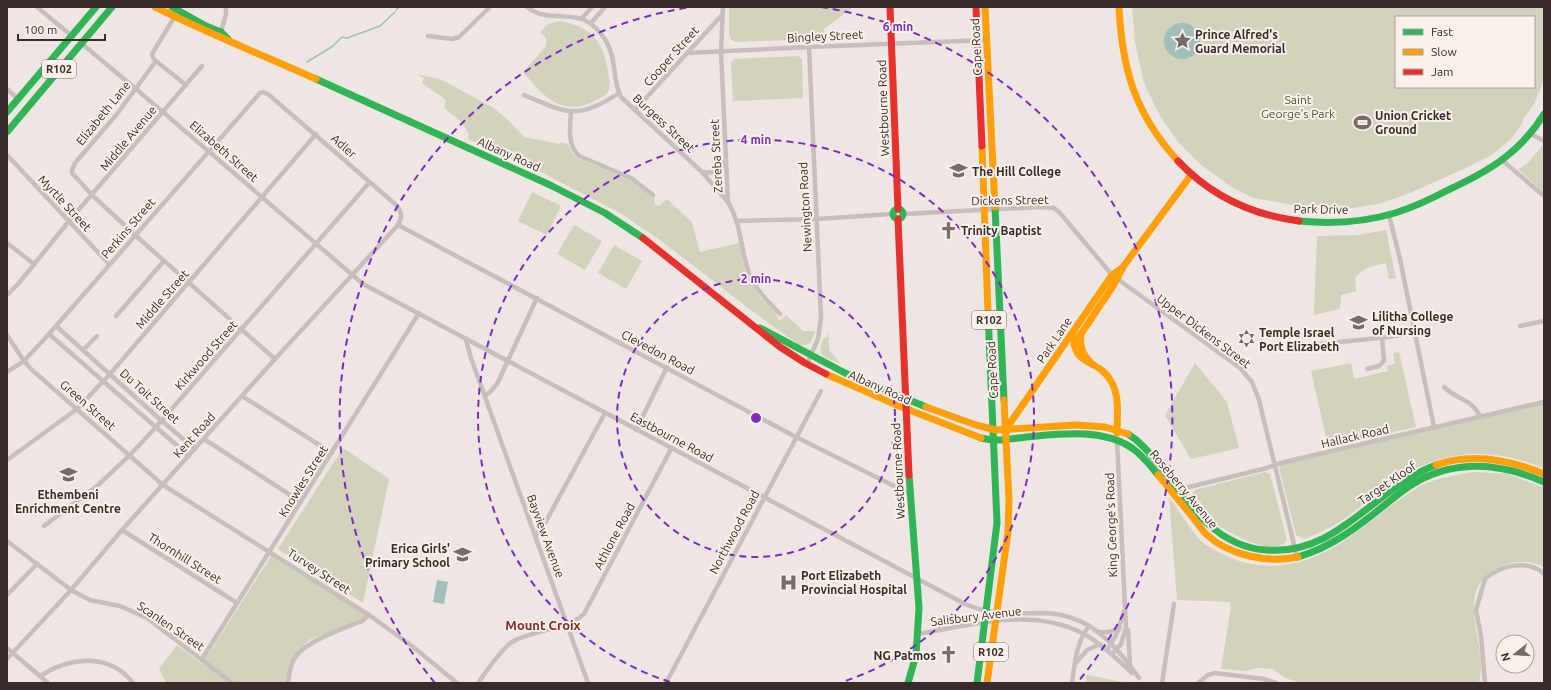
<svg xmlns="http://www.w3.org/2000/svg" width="1551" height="690" font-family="Ubuntu,sans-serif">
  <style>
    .green { fill: #d2d2bd; fill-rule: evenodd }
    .water { fill: #a0bfb9 }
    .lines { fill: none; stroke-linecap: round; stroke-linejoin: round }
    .stream { stroke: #a0bfb9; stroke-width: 1.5 }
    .street { stroke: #c7bfbb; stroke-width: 4.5 }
    .fast { stroke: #30b455; stroke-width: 7 }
    .slow { stroke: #ff9f0a; stroke-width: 7 }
    .jam { stroke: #e5322d; stroke-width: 7 }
    .ring { fill: none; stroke: #7b2cbf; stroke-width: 2; stroke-dasharray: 7 5 }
    .labels { text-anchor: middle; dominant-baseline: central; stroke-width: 4; stroke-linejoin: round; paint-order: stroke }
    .shield { fill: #faf0eb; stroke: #726664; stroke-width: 1 }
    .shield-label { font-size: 11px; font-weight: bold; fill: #382b2a }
    .poi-label { font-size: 12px; font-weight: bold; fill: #382b2a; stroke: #faf0eb; text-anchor: start }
    .street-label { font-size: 12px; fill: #382b2a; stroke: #faf0eb }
    .park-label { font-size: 12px; fill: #4e552e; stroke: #faf0eb }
    .neighbourhood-label { font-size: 13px; font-weight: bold; fill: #852a25; stroke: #faf0eb }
    .centre { fill: #7b2cbf; stroke: #faf0eb; stroke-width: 2 }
    .ring-label { font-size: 12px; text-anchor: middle; font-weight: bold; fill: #7b2cbf; stroke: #faf0eb; stroke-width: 4; stroke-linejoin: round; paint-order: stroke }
  </style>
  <rect width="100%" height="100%" fill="#eee6e2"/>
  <g class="green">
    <polygon points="729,7 853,7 824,29 825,39 735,42 731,39 729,35"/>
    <path d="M1132,7H1543L1544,79L1534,104L1524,118L1522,124L1511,139L1492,155L1459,171L1410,193L1379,204L1352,208L1317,209L1253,198L1230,186L1200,164L1179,143L1160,116L1144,83L1135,42ZM1396,17H1534V87H1396Z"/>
    <path d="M560,21C591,27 603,40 608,71C609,78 611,85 608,92C604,97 598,99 592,102C560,117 542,94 523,72L546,46V38L540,33C545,25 550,23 560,21Z"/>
    <polygon points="798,56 802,59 803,98 733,101 731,63 734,59"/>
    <polygon points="416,74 440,79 492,107 505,117 524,137 559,144 561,142 568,144 573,154 579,159 630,180 655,199 654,204 659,206 667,199 692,222 700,252 739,243 747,278 760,297 775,312 779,321 786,315 803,331 815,331 811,342 806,345 800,345 764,320 660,240 620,213 543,173 468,139 469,134 462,122 444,108 446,100 422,83 424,78"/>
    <polygon points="1543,145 1544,145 1544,193 1518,169 1528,163"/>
    <polygon points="532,192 561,206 547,235 518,221"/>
    <polygon points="574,225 602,241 585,270 557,254"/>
    <path d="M1386,230L1396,278L1389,279L1386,263C1374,266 1363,267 1355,278L1356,291L1341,295L1340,309L1314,315L1317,236L1359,235Z"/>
    <polygon points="614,245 642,261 626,289 598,273"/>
    <path d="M828,329L829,350L841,364C826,357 816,358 823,339L827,337Z"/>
    <polygon points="1399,352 1416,427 1328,446 1311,371 1351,363 1354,379 1388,371 1387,366 1395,364 1393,353"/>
    <polygon points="1195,363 1227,402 1239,448 1191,459 1165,415"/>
    <path d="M1544,402V468C1493,448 1448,448 1400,477C1374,493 1352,517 1325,530C1319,533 1312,536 1305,539L1296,535L1279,468L1280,463Z"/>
    <polygon points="343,448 389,479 363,603 278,549"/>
    <path d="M1265,472L1270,474L1287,540L1283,544C1280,545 1275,547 1271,547C1250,546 1193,518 1192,494L1195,490Z"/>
    <path d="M1473,472L1508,474L1544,488V567C1529,560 1515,560 1500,567C1457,586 1480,629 1481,665C1481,671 1480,677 1479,683H1301L1285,678L1273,669L1257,668L1245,671L1221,669L1231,607L1230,602L1177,600L1169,497C1179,511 1189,528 1201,541C1209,549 1236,561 1247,563C1303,575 1341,545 1383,512C1395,503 1407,494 1420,486C1437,478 1455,475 1473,472Z"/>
    <polygon points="272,555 367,614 359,621 309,640 291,659 288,683 166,683 159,669 177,645 202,664"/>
    <polygon points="1087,675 1124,682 1124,683 1085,683"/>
  </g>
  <g class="water">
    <circle cx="1182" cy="41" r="18"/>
    <polygon points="437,580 448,582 444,604 433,602"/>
  </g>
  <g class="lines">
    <g class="stream">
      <polyline points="396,10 399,7"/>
      <polyline points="307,62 333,46 342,37 347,38 380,26 395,12"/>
    </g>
    <g class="street">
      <polyline points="37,7 72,36"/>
      <path d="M527,7C554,28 581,0 606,41C617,59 612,80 621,97L702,172L728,202"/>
      <path d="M723,7L721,52L728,202C743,227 740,253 751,278C758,293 770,303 780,314"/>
      <polyline points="582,18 592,7"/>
      <polyline points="591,23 605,7"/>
      <polyline points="220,35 226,14 226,7"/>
      <polyline points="428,36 452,39 459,37 490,7"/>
      <path d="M81,43L136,89L363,284L965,604C993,616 1014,613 1044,613C1089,614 1115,644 1139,678"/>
      <polyline points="688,53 809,47 987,40"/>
      <polyline points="156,61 153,58 152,54 175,16"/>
      <polyline points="186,85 156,61 117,114 75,163 72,170 72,173 92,195 135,235 275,359"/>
      <polyline points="7,89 18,99"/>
      <path d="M524,95C567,113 577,121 619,93"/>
      <polyline points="635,110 722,15"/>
      <path d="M571,112C570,128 567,144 579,156L631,178L653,195"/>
      <polyline points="1531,134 1544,141"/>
      <polyline points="7,155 109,264"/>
      <polyline points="1503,161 1544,196"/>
      <path d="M702,172C715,174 720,171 726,160"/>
      <polyline points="903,214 1039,207 1054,208 1060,213 1112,275 1240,368 1252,382 1259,400 1297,557"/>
      <polyline points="1389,215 1400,259 1434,427"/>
      <polyline points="737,221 816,219 892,214"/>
      <polyline points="398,225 796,437 910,494"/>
      <polyline points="7,243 34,264"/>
      <polyline points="7,295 19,283 69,221 202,66"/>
      <polyline points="116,316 164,261"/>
      <polyline points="56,326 162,421 195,449"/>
      <polyline points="1520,326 1544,321"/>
      <polyline points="49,334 189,456"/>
      <polyline points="7,335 24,361 31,369 163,485 369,615 412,646 457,683"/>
      <polyline points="466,340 471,358 588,683"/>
      <polyline points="1320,344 1388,337 1415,333"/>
      <polyline points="83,350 97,336"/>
      <polyline points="807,364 818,339 821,318 809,47"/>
      <polyline points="1367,369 1379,366 1384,361 1382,338"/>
      <path d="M7,372L24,361L49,334L260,93L263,92L268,94L395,204C402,212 403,216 398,225L275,359L122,530L71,590L7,659"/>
      <path d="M1444,387C1459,401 1469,397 1480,416"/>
      <polyline points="242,396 332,453"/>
      <polyline points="485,396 490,392 497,384 537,298"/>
      <polyline points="636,430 667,367"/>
      <polyline points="204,439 301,502"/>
      <polyline points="7,460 77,409 110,374 316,134"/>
      <polyline points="1177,490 1267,468 1280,463 1544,402"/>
      <polyline points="44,526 97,486 130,455 156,427 369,183"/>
      <polyline points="122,530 237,603"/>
      <polyline points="535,536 545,523 605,413"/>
      <polyline points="7,541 71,590 90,600 120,606 147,618 232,683"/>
      <polyline points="7,595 37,564"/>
      <polyline points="1128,630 1130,666"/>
      <path d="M1100,632C1118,634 1120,626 1124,611"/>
      <path d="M918,634C972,625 1031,607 1082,633C1101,643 1116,658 1132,673"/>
      <polyline points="7,648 48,683"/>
      <polyline points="1107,650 1115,637 1120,627"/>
      <polyline points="1112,654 1121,644 1126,628 1117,440"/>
      <polyline points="202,659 419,313"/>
      <polyline points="1075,664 1087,650 1100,644"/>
      <path d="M40,676C70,657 109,652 133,683"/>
      <path d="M288,683C289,675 290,666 294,659C305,641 343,629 362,621L369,615"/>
      <path d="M478,683C486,672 501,649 512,642C530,631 571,628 584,614L671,449"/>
      <polyline points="666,683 821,391"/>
      <path d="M1072,683C1075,662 1076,643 1089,626"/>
      <polyline points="1162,683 1174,604"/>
      <polyline points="1198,683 1208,675 1215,673 1264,679 1276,683"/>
      <path d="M1485,683L1481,636L1476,610L1485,579C1501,565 1528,559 1544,574"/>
    </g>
    <g class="fast">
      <polyline points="172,7 206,26 221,32 228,39"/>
      <polyline points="316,79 550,185 605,213 643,238"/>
      <polyline points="7,112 96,7"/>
      <polyline points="7,132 112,7"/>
      <polyline points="995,207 1004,400"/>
      <circle cx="898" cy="214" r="5"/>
      <path d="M1299,221C1330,224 1365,222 1395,213C1414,207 1431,199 1448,190C1489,171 1520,153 1544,114"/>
      <polyline points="760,328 845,373 926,407"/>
      <path d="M1128,434C1141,442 1150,454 1160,466C1175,485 1189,507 1208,524C1225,539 1244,549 1267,550C1338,556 1375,487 1436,465"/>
      <path d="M981,438C997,442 1010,439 1026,437C1060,434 1102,428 1132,448C1142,455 1150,465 1158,475"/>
      <path d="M1298,557C1332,547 1359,526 1386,504C1396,496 1406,487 1418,481C1459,459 1503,464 1544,482"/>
      <polyline points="908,683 916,655 919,608 909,475"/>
      <polyline points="977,683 997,523 988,313"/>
    </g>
    <g class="slow">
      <path d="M155,7C208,33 262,55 316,79"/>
      <polyline points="985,7 995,207"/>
      <path d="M1119,7C1122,69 1135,114 1178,161"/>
      <polyline points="982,146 988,313"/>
      <path d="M1074,331C1070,368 1098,357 1111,381C1120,396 1117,416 1117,433"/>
      <path d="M1092,364C1083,355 1079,347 1081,334L1113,286L1123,267L1191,175"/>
      <polyline points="826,374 899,406 981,438"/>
      <polyline points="926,407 976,425 996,430 1076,425 1105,427 1128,434"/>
      <polyline points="1006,429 1112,275 1122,268"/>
      <path d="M1436,465C1472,452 1510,460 1544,474"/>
      <path d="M1158,475C1169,488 1180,502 1191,515C1196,521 1200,528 1206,534C1229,556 1268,563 1298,557"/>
      <polyline points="987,683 1008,532 1009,500 1004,400"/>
    </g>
    <g class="jam">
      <polyline points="890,7 898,209"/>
      <polyline points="976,7 982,146"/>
      <path d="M1178,161C1211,196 1252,215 1299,221"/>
      <polyline points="898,219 909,475"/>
      <polyline points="643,238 780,347 805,363 826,374"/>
    </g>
  </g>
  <g class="ring">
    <circle cx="756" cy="418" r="139"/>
    <path d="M670 682A278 278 0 1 1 842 682"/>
    <path d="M435 683A416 416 0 0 1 691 7M821 7A416 416 0 0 1 1077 683"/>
  </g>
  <defs>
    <symbol id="sight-bare" viewBox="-9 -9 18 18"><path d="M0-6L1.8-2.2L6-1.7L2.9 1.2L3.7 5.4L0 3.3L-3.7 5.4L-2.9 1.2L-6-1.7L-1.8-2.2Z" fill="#786c6a" stroke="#faf0eb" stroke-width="2.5" paint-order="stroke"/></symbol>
    <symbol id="stadium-bare" viewBox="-9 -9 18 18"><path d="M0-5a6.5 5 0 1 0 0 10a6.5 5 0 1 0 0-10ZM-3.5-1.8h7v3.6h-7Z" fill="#786c6a" stroke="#faf0eb" stroke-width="2.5" paint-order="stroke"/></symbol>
    <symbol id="school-bare" viewBox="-9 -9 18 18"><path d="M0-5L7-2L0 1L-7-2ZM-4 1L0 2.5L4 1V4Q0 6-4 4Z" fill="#786c6a" stroke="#faf0eb" stroke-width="2.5" paint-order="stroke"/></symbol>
    <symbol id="church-bare" viewBox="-9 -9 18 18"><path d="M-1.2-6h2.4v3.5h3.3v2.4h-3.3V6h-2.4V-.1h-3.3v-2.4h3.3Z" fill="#786c6a" stroke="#faf0eb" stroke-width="2.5" paint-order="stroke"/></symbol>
    <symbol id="university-bare" viewBox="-9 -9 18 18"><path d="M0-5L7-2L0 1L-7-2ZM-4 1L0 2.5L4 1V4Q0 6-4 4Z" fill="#786c6a" stroke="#faf0eb" stroke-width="2.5" paint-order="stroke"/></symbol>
    <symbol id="synagogue-bare" viewBox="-9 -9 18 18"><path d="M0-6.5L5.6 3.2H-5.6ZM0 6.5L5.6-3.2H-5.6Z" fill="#786c6a" stroke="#faf0eb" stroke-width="2.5" paint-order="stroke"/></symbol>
    <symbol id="hospital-bare" viewBox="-9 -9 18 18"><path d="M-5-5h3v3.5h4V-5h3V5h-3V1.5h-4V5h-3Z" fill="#786c6a" stroke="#faf0eb" stroke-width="2.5" paint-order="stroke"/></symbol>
  </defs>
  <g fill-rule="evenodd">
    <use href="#sight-bare" x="1170" y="28" width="25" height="25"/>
    <use href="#stadium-bare" x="1350" y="110" width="25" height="25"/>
    <use href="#school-bare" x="946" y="158" width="25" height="25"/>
    <use href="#church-bare" x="936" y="218" width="25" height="25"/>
    <use href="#university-bare" x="1346" y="310" width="25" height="25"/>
    <use href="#synagogue-bare" x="1234" y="326" width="25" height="25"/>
    <use href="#school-bare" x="56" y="462" width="25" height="25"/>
    <use href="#school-bare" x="450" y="542" width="25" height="25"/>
    <use href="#hospital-bare" x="776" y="570" width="25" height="25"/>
    <use href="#church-bare" x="936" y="642" width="25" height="25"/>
  </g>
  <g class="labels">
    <g class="shield">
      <rect x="42" y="60" width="34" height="18" rx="3"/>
      <rect x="972" y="311" width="34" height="18" rx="3"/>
      <rect x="974" y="643" width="34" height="18" rx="3"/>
    </g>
    <g class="shield-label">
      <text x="59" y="69">R102</text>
      <text x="989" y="320">R102</text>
      <text x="991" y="652">R102</text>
    </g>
    <g class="poi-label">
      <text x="1195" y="34">Prince Alfred's<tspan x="1195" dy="14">Guard Memorial</tspan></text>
      <text x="1375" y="115">Union Cricket<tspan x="1375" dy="14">Ground</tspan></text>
      <text x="972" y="171">The Hill College</text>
      <text x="961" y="230">Trinity Baptist</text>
      <text x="1372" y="316">Lilitha College<tspan x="1372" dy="14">of Nursing</tspan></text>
      <text x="1259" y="332">Temple Israel<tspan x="1259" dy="14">Port Elizabeth</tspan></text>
      <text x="68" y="494" text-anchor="middle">Ethembeni<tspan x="68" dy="14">Enrichment Centre</tspan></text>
      <text x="450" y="548" text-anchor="end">Erica Girls'<tspan x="450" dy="14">Primary School</tspan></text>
      <text x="801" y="575">Port Elizabeth<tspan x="801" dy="14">Provincial Hospital</tspan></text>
      <text x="936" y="655" text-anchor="end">NG Patmos</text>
    </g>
    <g class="street-label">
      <text transform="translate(825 36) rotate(-3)">Bingley Street</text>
      <text transform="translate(976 47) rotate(-93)">Cape Road</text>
      <text transform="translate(671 56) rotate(-48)">Cooper Street</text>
      <text transform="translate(883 108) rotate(-92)">Westbourne Road</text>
      <text transform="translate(103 113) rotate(-51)">Elizabeth Lane</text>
      <text transform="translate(664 123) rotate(43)">Burgess Street</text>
      <text transform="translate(128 138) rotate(-50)">Middle Avenue</text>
      <text transform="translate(344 146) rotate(42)">Adler</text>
      <text transform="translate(224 151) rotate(41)">Elizabeth Street</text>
      <text transform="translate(509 154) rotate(24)">Albany Road</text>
      <text transform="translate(716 156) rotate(-93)">Zereba Street</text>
      <text transform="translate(1010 200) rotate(-1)">Dickens Street</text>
      <text transform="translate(65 203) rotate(47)">Myrtle Street</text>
      <text transform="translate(805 207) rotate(-93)">Newington Road</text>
      <text transform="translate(1321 209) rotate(1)">Park Drive</text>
      <text transform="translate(128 228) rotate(-49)">Perkins Street</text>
      <text transform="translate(162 299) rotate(-49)">Middle Street</text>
      <text transform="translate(1204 331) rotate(37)">Upper Dickens Street</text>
      <text transform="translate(1054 340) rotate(-56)">Park Lane</text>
      <text transform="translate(658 352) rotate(28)">Clevedon Road</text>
      <text transform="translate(206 355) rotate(-49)">Kirkwood Street</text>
      <text transform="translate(992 370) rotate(-93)">Cape Road</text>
      <text transform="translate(880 387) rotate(24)">Albany Road</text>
      <text transform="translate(150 396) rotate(42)">Du Toit Street</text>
      <text transform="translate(88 405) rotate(41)">Green Street</text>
      <text transform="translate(194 435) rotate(-48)">Kent Road</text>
      <text transform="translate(1355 436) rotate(-13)">Hallack Road</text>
      <text transform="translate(672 437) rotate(28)">Eastbourne Road</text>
      <text transform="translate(898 471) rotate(-93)">Westbourne Road</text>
      <text transform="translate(303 481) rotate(-58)">Knowles Street</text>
      <text transform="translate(1387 483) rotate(-34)">Target Kloof</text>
      <text transform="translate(1184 489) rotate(50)">Roseberry Avenue</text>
      <text transform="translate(1111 525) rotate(-92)">King George's Road</text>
      <text transform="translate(734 532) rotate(-62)">Northwood Road</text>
      <text transform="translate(546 536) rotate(70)">Bayview Avenue</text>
      <text transform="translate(614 536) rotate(-62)">Athlone Road</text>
      <text transform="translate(185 558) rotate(32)">Thornhill Street</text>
      <text transform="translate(319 571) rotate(33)">Turvey Street</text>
      <text transform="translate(976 616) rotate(-7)">Salisbury Avenue</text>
      <text transform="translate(171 626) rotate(34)">Scanlen Street</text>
    </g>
    <g class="park-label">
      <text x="1298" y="99">Saint<tspan x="1298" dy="14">George's Park</tspan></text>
    </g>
    <g class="neighbourhood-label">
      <text x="543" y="625">Mount Croix</text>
    </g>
  </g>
  <circle cx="756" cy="418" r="6" class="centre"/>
  <g class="ring-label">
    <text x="898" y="31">6 min</text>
    <text x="756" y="144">4 min</text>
    <text x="756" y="283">2 min</text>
  </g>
  <rect width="1551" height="690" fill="none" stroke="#382b2a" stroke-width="16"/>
  <rect x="1395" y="16" width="140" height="72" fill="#faf0eb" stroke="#aca19e"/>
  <rect x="1403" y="29" width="20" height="6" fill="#30b455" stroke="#aca19e"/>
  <text x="1431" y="36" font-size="12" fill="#382b2a">Fast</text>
  <rect x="1403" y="49" width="20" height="6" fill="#ff9f0a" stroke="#aca19e"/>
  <text x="1431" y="56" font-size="12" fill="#382b2a">Slow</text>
  <rect x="1403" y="69" width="20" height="6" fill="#e5322d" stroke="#aca19e"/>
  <text x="1431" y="76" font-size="12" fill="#382b2a">Jam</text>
  <g transform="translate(1515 654) rotate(253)"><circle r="19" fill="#faf0eb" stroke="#aca19e"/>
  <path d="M0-3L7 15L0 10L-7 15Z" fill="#786c6a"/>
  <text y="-6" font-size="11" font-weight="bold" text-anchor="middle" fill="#382b2a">N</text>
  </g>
  <path d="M18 34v6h87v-6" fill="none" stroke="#382b2a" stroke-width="2"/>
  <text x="24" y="34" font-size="12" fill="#382b2a" stroke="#faf0eb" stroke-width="3" paint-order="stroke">100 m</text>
</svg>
